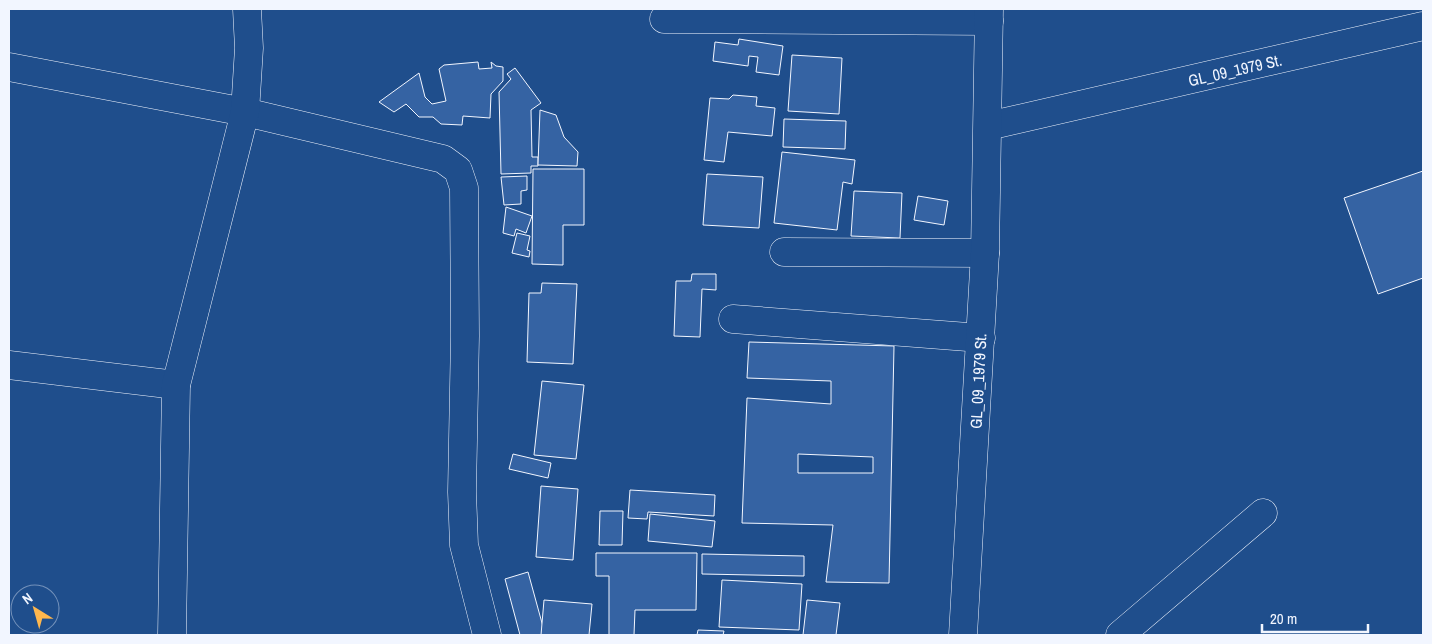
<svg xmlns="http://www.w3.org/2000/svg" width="1432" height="644" font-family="'Archivo Narrow',sans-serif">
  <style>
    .building { fill: #3563a3; stroke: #f2f6ff; fill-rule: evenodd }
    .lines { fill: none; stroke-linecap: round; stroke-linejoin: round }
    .street-casing { stroke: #f2f6ff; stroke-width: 29 }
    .street { stroke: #1f4e8c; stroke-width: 28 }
    .labels { text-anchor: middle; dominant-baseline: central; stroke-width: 4; stroke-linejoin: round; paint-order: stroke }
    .street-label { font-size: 16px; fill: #f2f6ff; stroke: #1f4e8c }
  </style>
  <rect width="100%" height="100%" fill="#1f4e8c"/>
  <g class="building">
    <polygon points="739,39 783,46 779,75 756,72 758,57 749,56 748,66 713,61 715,42 738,45"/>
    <polygon points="792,55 842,58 839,114 788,111"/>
    <polygon points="478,62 479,69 492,68 491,62 496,66 503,67 503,81 491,94 490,118 463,116 462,125 441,124 433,117 419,117 406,104 394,112 379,102 419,73 425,97 432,104 446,101 439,69 444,65"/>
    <polygon points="515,68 541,103 531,110 532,157 538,157 538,166 531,166 531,173 501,174 499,92 511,79 507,74"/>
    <polygon points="733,95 757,97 756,106 775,108 772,136 728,132 724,162 704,160 710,98 729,99"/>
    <polygon points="540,110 556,115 564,137 578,152 577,166 538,165"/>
    <polygon points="784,119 846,121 845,149 783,147"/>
    <polygon points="782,152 855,160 852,184 843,182 837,230 774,223"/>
    <polygon points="533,169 584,169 584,225 563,225 563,265 532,264"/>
    <polygon points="1423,171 1423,278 1378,294 1344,198"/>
    <polygon points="707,174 763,177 759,228 703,225"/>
    <polygon points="527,176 527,190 521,191 521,204 504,205 501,177"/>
    <polygon points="854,191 902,193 900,238 851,236"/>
    <polygon points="918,196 948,201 944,225 914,220"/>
    <polygon points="506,207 532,216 526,233 516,229 514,236 503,233"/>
    <polygon points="517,233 530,236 527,250 530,251 529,257 512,253"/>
    <polygon points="692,274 716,274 716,290 702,289 700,337 674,336 676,281 691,281"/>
    <polygon points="542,283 577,284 573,364 527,362 529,293 541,293"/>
    <path d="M749,342L894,346L889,583L826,582L833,525L742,523L747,398L831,404V381L747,378ZM798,454L873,457V473H798Z"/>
    <polygon points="542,381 584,385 576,459 534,455"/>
    <polygon points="513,454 551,463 548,478 509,469"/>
    <polygon points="541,486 578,489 573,560 536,557"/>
    <polygon points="630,490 715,495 714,516 648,512 647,519 628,518"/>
    <polygon points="600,511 623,511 622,545 599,545"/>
    <polygon points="650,514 715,521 712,547 648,541"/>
    <polygon points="596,553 697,553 696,610 635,610 634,635 609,635 609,576 596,576"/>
    <polygon points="702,554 804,556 804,576 702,574"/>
    <polygon points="528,572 545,634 540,635 520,635 505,579"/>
    <polygon points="722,580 802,584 799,630 719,627"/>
    <polygon points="544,600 592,604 589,635 541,635"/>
    <polygon points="807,600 840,603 836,635 803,635"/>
    <polygon points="698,630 724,631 723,635 697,635"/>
  </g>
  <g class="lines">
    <defs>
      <g id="street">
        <polyline points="664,19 989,21"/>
        <polyline points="9,67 245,112 443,159 458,170 464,188 465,336 462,492 464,545 487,635"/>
        <polyline points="988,126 1423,26"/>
        <polyline points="784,252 985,253"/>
        <polyline points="733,319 981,338"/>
        <polyline points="9,365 176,385"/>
        <polyline points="172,635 176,385 245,112 249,48 247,9"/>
        <polyline points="963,635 985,253 989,9"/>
        <polyline points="1120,635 1263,513"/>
      </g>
    </defs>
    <use href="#street" class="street-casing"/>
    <use href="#street" class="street"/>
  </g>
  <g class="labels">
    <g class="street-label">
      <text transform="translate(1235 70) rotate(-13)">GL_09_1979 St.</text>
      <text transform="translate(978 381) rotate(-87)">GL_09_1979 St.</text>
    </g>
  </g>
  <rect width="1432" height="644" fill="none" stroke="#f2f6ff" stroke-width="20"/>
  <g transform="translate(35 609) rotate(323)"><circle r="24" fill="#1f4e8c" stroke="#7391ba"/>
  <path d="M0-4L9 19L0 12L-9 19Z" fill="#ffb74d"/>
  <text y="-8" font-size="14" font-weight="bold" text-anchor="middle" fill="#f2f6ff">N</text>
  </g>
  <path d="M1262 624v8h106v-8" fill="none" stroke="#f2f6ff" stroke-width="2.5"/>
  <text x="1270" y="624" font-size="15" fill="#f2f6ff" stroke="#1f4e8c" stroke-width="4" paint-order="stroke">20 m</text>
</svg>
